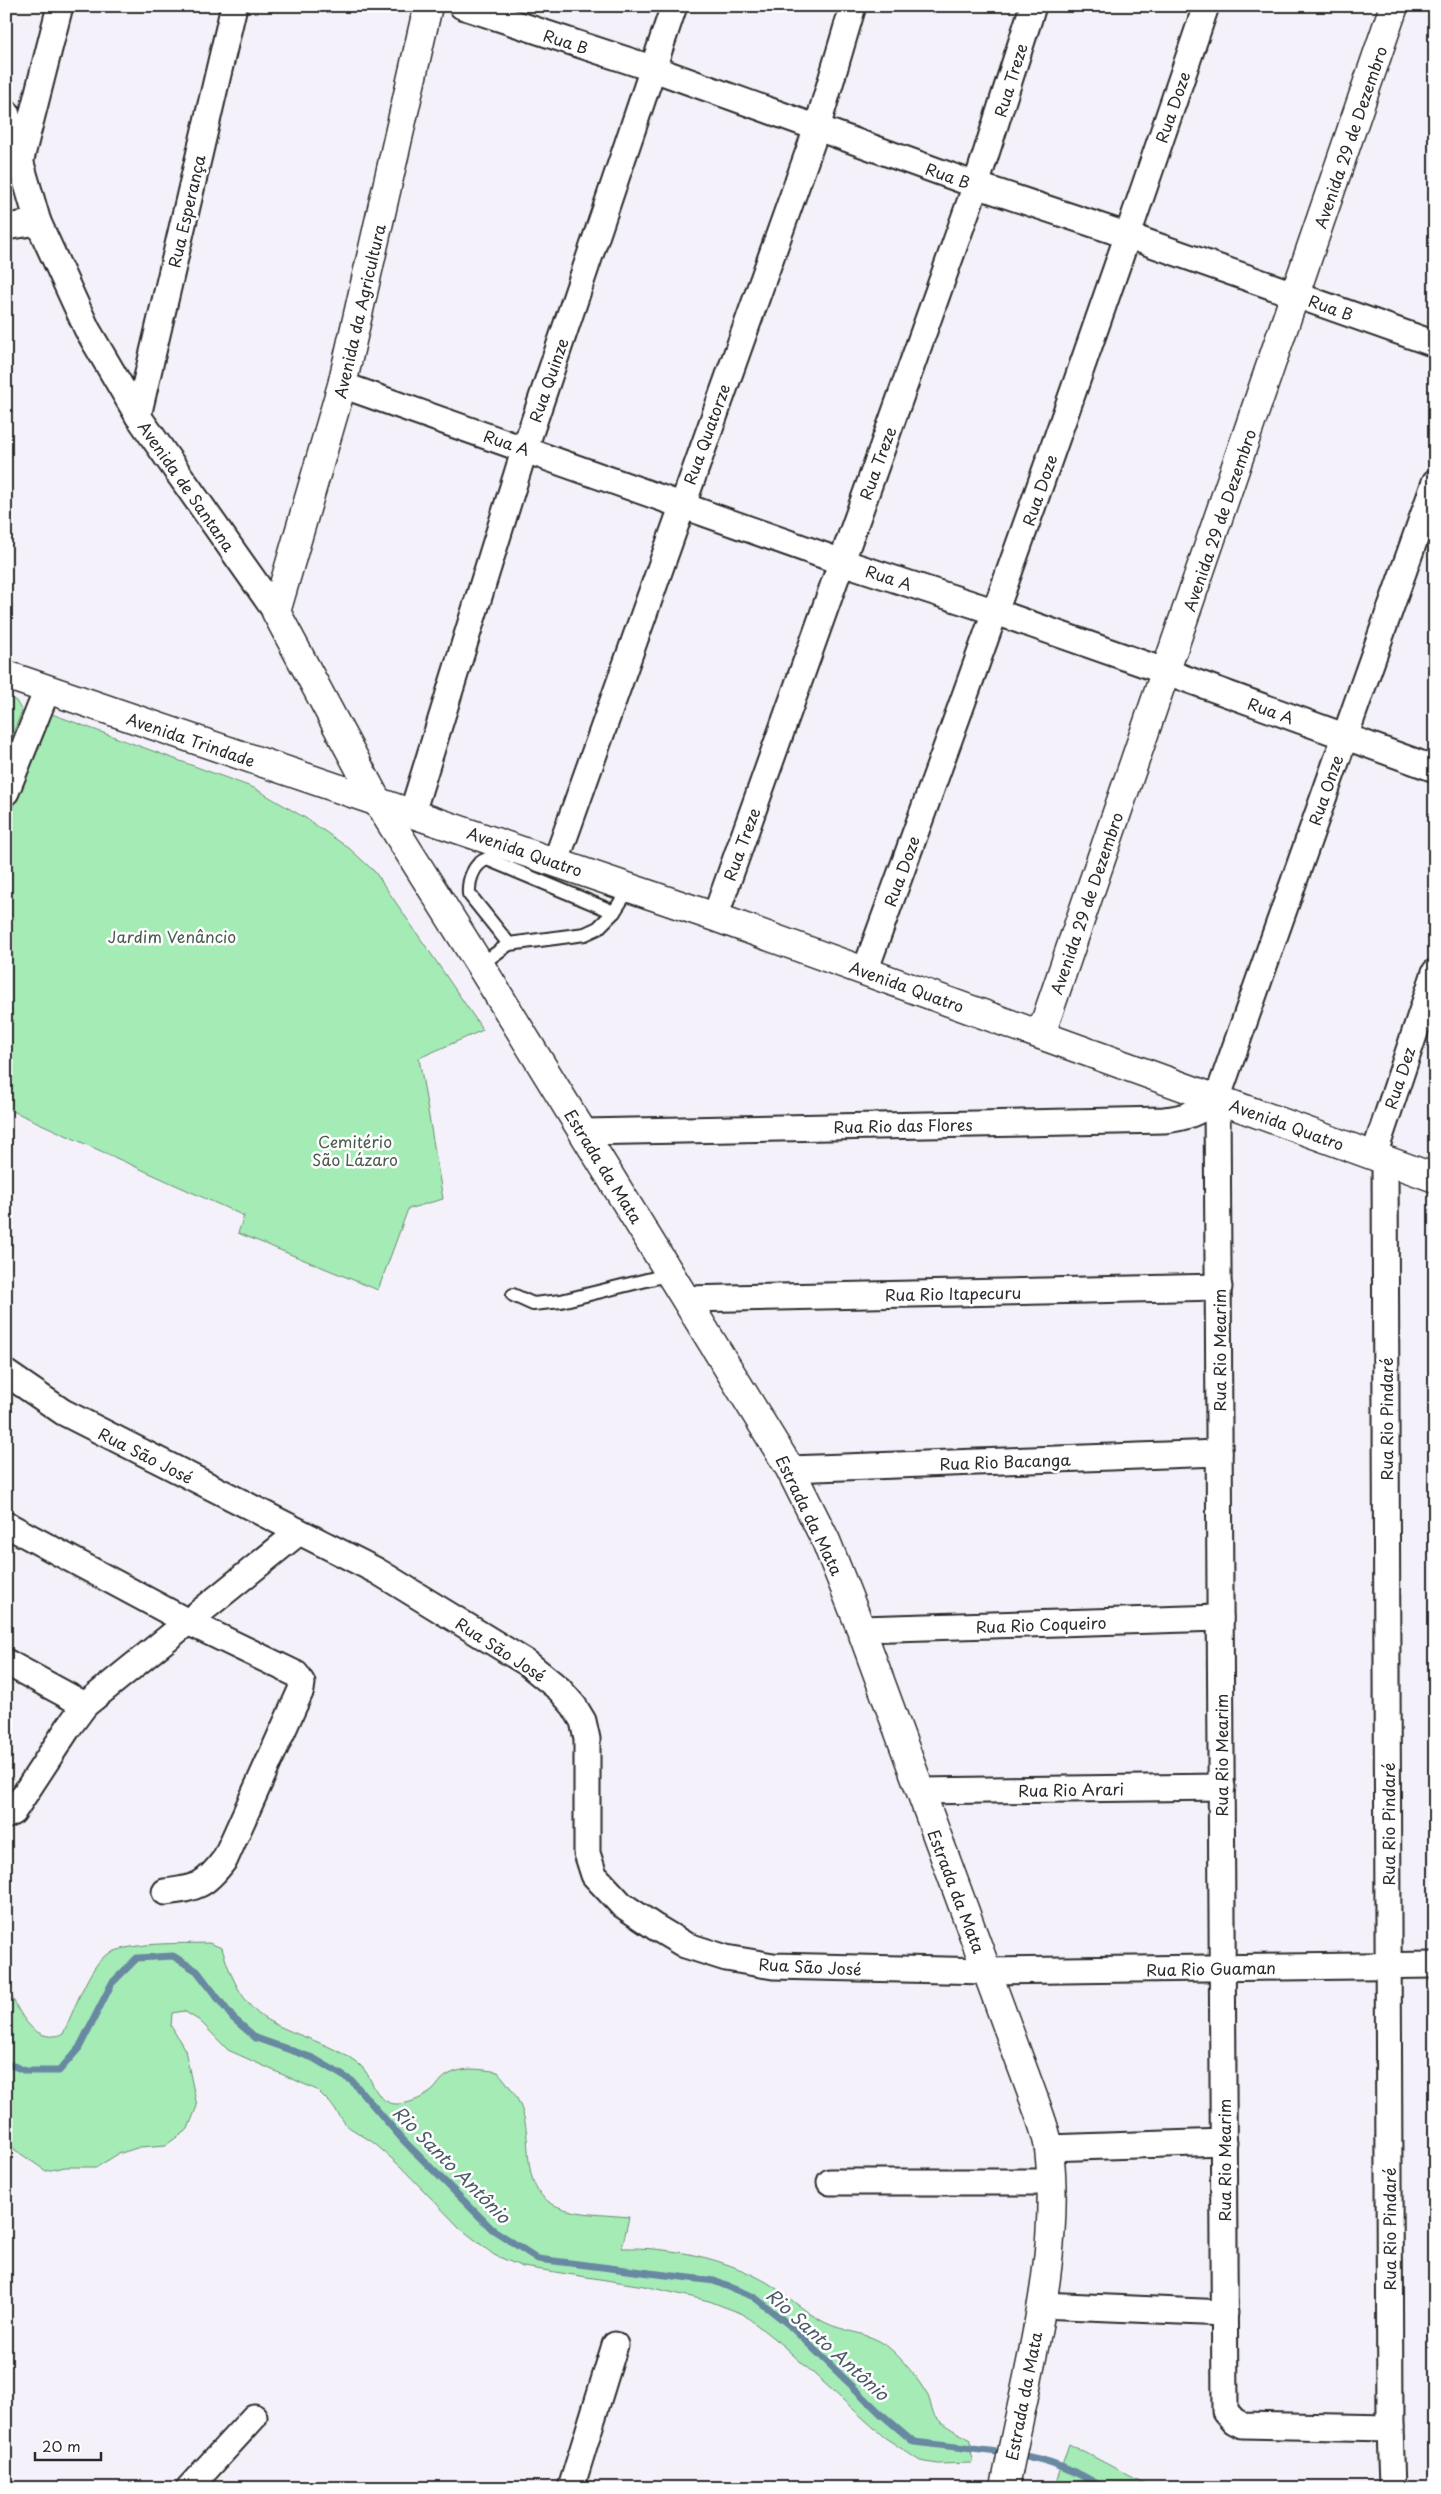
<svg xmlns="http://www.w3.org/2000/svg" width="1441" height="2494" font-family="'Playpen Sans',sans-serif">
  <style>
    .green { fill: #a5ebb6; stroke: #688b70 }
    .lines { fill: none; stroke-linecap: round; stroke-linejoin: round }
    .stream { stroke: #6889a1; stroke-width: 7 }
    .lane-casing { stroke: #2b2b2b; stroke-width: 16 }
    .street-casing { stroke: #2b2b2b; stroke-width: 29 }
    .secondary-casing { stroke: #2b2b2b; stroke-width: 31 }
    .lane { stroke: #fff; stroke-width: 12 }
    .street { stroke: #fff; stroke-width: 25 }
    .secondary { stroke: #fff; stroke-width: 28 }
    .labels { text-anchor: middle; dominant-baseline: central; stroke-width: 5; stroke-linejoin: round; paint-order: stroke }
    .street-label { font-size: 16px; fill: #2b2b2b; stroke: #fff }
    .park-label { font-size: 16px; fill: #4a5b4e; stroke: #fff }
    .water-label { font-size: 18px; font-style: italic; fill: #4a5a66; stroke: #fff }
  </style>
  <rect width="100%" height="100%" fill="#f5f1fb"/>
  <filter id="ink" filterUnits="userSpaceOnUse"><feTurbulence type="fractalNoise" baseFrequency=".02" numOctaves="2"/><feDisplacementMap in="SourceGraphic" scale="10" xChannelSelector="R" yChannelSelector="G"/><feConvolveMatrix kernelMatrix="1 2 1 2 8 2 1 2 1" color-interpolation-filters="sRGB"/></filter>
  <g filter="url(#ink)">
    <g class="green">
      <polygon points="6,694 16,701 22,711 6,750"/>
      <polygon points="49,713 254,788 307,819 350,849 375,872 483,1030 419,1058 443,1199 408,1209 378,1290 238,1233 244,1216 6,1108 6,824"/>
      <path d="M209,1943L222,1948C229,1973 243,2006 267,2020C297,2037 332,2043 360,2065C372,2075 373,2097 390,2103C404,2107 423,2098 433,2090C437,2086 441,2079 446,2076C462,2066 480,2069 498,2072C508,2084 517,2095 522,2110C535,2150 515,2199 572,2211C590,2215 610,2215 629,2217L622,2248C671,2247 725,2258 768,2283C787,2295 803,2311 824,2322C843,2332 869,2332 887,2346C903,2359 918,2379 928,2396C931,2402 931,2412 936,2417C945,2427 959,2433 971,2440L972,2463L938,2464L920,2461L884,2437L782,2345L743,2314L709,2301L644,2286L523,2267L494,2255L460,2228L400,2166L374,2143L347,2126L331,2104L317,2090L228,2050L200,2021L184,2011L172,2013L171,2026L185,2050L197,2106L188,2129L166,2145L140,2147L118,2154L97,2167H65L46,2171L15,2150L6,2138V1984C17,2007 31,2046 63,2034C72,2015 89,1967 105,1956C127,1941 183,1944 209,1943Z"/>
      <polygon points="1069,2444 1153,2488 1054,2488"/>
    </g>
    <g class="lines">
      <g class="stream">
        <polyline points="6,2063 26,2071 59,2071 79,2048 112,1983 137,1958 173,1956 197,1971 233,2018 256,2038 313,2058 352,2081 403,2140 492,2229 538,2259 714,2281 754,2297 788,2324 880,2413 914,2442 1006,2453"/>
        <path d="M1017,2455C1050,2459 1076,2471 1104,2488"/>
      </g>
      <defs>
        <g id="lane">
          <path d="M509,944L469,894C468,881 473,864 487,859L614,912"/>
          <polyline points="480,965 509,944 585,934 598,928 614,912 630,887"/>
          <polyline points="513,1295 533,1304 561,1301 671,1274"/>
        </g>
        <g id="street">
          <polyline points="462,6 654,69 976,185 1129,236 1435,344"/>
          <polyline points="6,112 38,222 87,329 138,416 276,612"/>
          <polyline points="21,159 60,6"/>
          <polyline points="6,227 38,222"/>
          <polyline points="342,385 842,562 996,612 1167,672 1435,769"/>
          <polyline points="138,416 234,6"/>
          <polyline points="6,792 47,690"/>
          <polyline points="412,813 525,448 674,6"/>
          <polyline points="556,861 817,128 853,6"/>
          <polyline points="715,917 976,185 1033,6"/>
          <path d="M865,971C982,651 1097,330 1206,6"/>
          <path d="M583,1132L1164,1120C1186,1118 1199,1112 1217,1099"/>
          <polyline points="1374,1155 1435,972"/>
          <polyline points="1385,1160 1390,2428 1392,2488"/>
          <polyline points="687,1299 1219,1287"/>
          <polyline points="6,1373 63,1412 377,1571 527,1663 559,1689 574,1706 583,1721 587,1739 587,1853 594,1875 621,1904 655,1927 685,1945 726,1958 773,1966 987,1971 1435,1965"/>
          <polyline points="790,1469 1219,1453"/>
          <path d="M9,1526L188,1622L296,1674L302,1683L301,1690L225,1859C205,1886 197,1888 165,1892"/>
          <polyline points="861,1629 1220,1618"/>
          <polyline points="6,1662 85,1705"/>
          <polyline points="920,1791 1222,1787"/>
          <polyline points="6,1816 13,1812 68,1728 85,1705 299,1532"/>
          <polyline points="1048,2148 1224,2142"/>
          <polyline points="830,2182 1050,2182"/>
          <polyline points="1041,2305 1225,2313"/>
          <polyline points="1390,2428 1242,2425 1234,2421 1225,2411 1217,1099 1435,482"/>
          <polyline points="189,2488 254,2417"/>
          <polyline points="571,2488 615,2345"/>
        </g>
        <g id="secondary">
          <path d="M428,6L342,385L276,612L377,801L480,965L790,1469L826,1541L861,1629L1035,2102C1040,2117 1047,2134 1049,2149C1062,2261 1025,2379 1005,2488"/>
          <polyline points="6,675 715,917 1435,1178"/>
          <polyline points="1041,1034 1394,6"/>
        </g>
      </defs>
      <use href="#lane" class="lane-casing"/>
      <use href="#street" class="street-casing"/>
      <use href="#secondary" class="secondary-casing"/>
      <use href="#lane" class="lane"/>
      <use href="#street" class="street"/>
      <use href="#secondary" class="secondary"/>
    </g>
  </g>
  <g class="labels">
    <g class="street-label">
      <text transform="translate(566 41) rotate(18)">Rua B</text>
      <text transform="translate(1010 80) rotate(-73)">Rua Treze</text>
      <text transform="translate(1172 107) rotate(-71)">Rua Doze</text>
      <text transform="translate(1350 137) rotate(-71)">Avenida 29 de Dezembro</text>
      <text transform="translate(948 175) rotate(20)">Rua B</text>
      <text transform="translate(186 211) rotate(-77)">Rua Esperança</text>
      <text transform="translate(1331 307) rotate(20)">Rua B</text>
      <text transform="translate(359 311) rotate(-77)">Avenida da Agricultura</text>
      <text transform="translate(548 380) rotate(-71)">Rua Quinze</text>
      <text transform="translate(706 434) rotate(-70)">Rua Quatorze</text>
      <text transform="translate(507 442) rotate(19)">Rua A</text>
      <text transform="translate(877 463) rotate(-70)">Rua Treze</text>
      <text transform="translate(187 486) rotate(55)">Avenida de Santana</text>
      <text transform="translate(1039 490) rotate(-71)">Rua Doze</text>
      <text transform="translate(1219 520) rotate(-71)">Avenida 29 de Dezembro</text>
      <text transform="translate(889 577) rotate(18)">Rua A</text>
      <text transform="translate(1271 710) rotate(20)">Rua A</text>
      <text transform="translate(191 739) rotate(19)">Avenida Trindade</text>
      <text transform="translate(1325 790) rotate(-71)">Rua Onze</text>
      <text transform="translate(741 844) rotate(-70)">Rua Treze</text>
      <text transform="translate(525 851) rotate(19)">Avenida Quatro</text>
      <text transform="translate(901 871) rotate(-70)">Rua Doze</text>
      <text transform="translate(1086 903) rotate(-71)">Avenida 29 de Dezembro</text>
      <text transform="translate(907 986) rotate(20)">Avenida Quatro</text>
      <text transform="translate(1399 1078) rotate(-72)">Rua Dez</text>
      <text transform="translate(1287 1124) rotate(20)">Avenida Quatro</text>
      <text transform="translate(903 1125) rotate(-1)">Rua Rio das Flores</text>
      <text transform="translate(604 1166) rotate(58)">Estrada da Mata</text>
      <text transform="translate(953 1293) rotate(-1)">Rua Rio Itapecuru</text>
      <text transform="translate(1219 1350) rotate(-90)">Rua Rio Mearim</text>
      <text transform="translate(1386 1419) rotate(-90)">Rua Rio Pindaré</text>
      <text transform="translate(146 1455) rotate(27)">Rua São José</text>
      <text transform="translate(1005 1461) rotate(-2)">Rua Rio Bacanga</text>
      <text transform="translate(810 1515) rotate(64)">Estrada da Mata</text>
      <text transform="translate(1041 1624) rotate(-2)">Rua Rio Coqueiro</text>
      <text transform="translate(501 1649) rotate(33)">Rua São José</text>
      <text transform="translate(1221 1755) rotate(-90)">Rua Rio Mearim</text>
      <text transform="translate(1071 1789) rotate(-1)">Rua Rio Arari</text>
      <text transform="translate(1388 1824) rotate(-90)">Rua Rio Pindaré</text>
      <text transform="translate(957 1891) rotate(69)">Estrada da Mata</text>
      <text transform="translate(810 1966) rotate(3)">Rua São José</text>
      <text transform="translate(1211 1968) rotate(-1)">Rua Rio Guaman</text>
      <text transform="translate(1224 2160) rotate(-90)">Rua Rio Mearim</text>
      <text transform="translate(1389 2229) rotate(-90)">Rua Rio Pindaré</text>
      <text transform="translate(1023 2396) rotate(-79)">Estrada da Mata</text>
    </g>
    <g class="park-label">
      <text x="172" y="936">Jardim Venâncio</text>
      <text x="355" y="1141">Cemitério<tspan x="355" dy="18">São Lázaro</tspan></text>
    </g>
    <g class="water-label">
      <text transform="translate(452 2164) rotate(45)">Rio Santo Antônio</text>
      <text transform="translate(828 2344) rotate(42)">Rio Santo Antônio</text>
    </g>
  </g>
  <rect width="1441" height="2494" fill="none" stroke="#fff" stroke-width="25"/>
  <rect x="12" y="12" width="1416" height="2469" fill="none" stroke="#2b2b2b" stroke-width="2" filter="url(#ink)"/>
  <path d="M35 2452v8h66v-8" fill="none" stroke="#2b2b2b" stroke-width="2.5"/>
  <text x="42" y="2452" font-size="15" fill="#2b2b2b" stroke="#ffffff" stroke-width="4" paint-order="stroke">20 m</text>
</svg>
